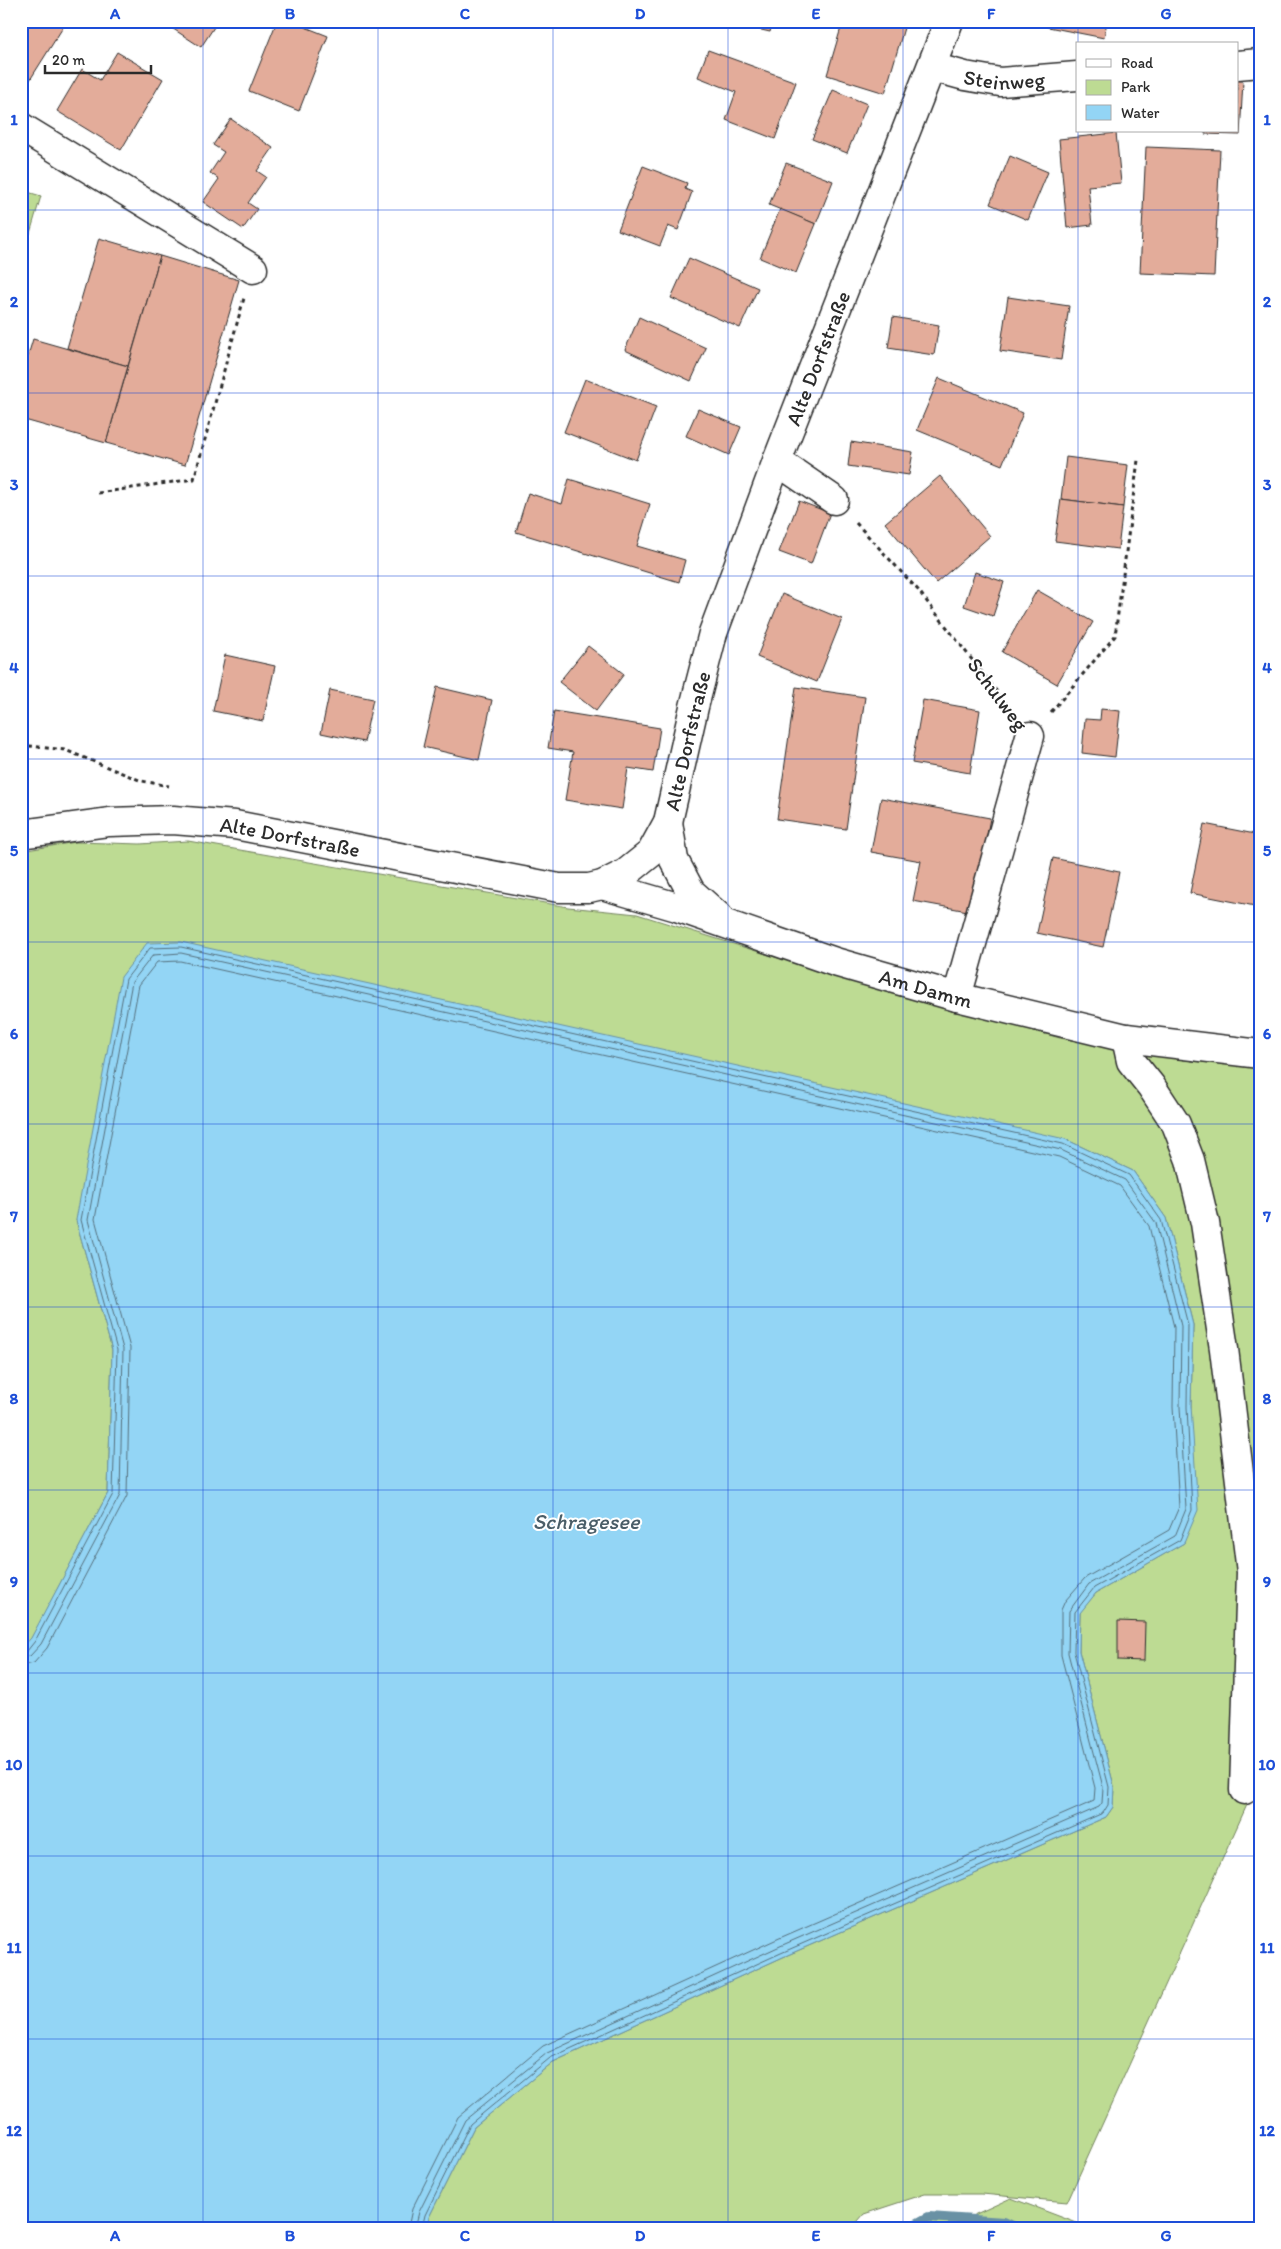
<svg xmlns="http://www.w3.org/2000/svg" width="1281" height="2249" font-family="Itim,sans-serif">
  <style>
    .green { fill: #bddb93; stroke: #74835f }
    .water { fill: #93d5f5; stroke: #6991a4 }
    .lines { fill: none; stroke-linecap: round; stroke-linejoin: round }
    .shore { stroke: #556f7c; stroke-width: 1 }
    .stream { stroke: #6991a4; stroke-width: 10 }
    .building { fill: #e3ac9a; stroke: #2b2b2b }
    .minor-casing { stroke: #2b2b2b; stroke-width: 31 }
    .path { stroke: #2b2b2b; stroke-width: 3; stroke-dasharray: 4 4; stroke-linecap: butt }
    .minor { stroke: #fff; stroke-width: 28 }
    .grid { fill: none; stroke: #1d4ed8; stroke-width: 1; stroke-opacity: 0.55 }
    .labels { text-anchor: middle; dominant-baseline: central; stroke-width: 4; stroke-linejoin: round; paint-order: stroke }
    .street-label { font-size: 21px; fill: #2b2b2b; stroke: #fff }
    .water-label { font-size: 22px; font-style: italic; fill: #4a5e68; stroke: #fff }
    .neatline { fill: none; stroke: #1d4ed8; stroke-width: 2 }
    .grid-label { font-size: 16px; text-anchor: middle; font-weight: bold; fill: #1d4ed8 }
  </style>
  <rect width="100%" height="100%" fill="#fff"/>
  <filter id="ink" filterUnits="userSpaceOnUse"><feTurbulence type="fractalNoise" baseFrequency=".02" numOctaves="2"/><feDisplacementMap in="SourceGraphic" scale="10" xChannelSelector="R" yChannelSelector="G"/><feConvolveMatrix kernelMatrix="1 2 1 2 8 2 1 2 1" color-interpolation-filters="sRGB"/></filter>
  <g filter="url(#ink)">
    <g class="green">
      <polygon points="21,190 41,196 21,264"/>
      <polygon points="188,841 568,907 637,914 830,974 1060,1038 1184,1060 1260,1068 1260,1793 1251,1796 1067,2202 982,2194 925,2194 864,2214 852,2228 426,2228 429,2217 474,2127 553,2062 783,1957 1106,1817 1113,1807 1114,1786 1079,1651 1080,1612 1096,1593 1184,1543 1191,1406 1193,1325 1166,1218 1133,1171 1065,1139 76,1220 112,1350 108,1493 31,1639 21,1649 21,851 76,842 140,844"/>
      <polygon points="1011,2198 1090,2228 909,2228 929,2217 965,2219"/>
    </g>
    <polygon class="water" points="181,942 1065,1139 1133,1171 1166,1218 1193,1325 1191,1406 1198,1510 1184,1543 1096,1593 1080,1613 1079,1651 1114,1786 1113,1807 1106,1817 783,1957 553,2062 474,2127 429,2217 426,2228 21,2228 21,1649 31,1638 108,1493 112,1350 76,1220 121,977 147,943"/>
    <g class="lines">
      <g class="shore">
        <polyline points="21,1652 27,1651 35,1641 113,1494 117,1350 81,1220 126,979 150,948 181,947 1063,1144 1129,1175 1161,1220 1188,1325 1187,1407 1192,1510 1180,1540 1094,1588 1075,1612 1074,1652 1109,1787 1108,1805 1103,1813 781,1953 550,2058 470,2124 425,2215 422,2228"/>
        <polyline points="21,1658 30,1656 41,1644 120,1495 123,1349 88,1220 132,982 153,955 181,953 1061,1150 1125,1180 1156,1223 1181,1326 1180,1407 1186,1509 1175,1536 1089,1584 1069,1611 1068,1653 1103,1787 1102,1803 1099,1807 778,1947 547,2053 465,2120 419,2212 415,2228"/>
        <polyline points="21,1666 34,1663 47,1648 127,1496 130,1348 95,1219 139,985 157,962 180,961 1059,1157 1120,1186 1149,1226 1174,1327 1173,1407 1179,1507 1169,1530 1085,1578 1065,1601 1061,1610 1061,1655 1095,1788 1094,1801 775,1940 543,2046 458,2117 412,2209 408,2228"/>
      </g>
      <polyline class="stream" points="909,2228 929,2217 1004,2222 1017,2228"/>
    </g>
    <g class="building">
      <polygon points="21,21 67,21 28,83 21,79"/>
      <polygon points="161,21 218,21 201,47"/>
      <polygon points="277,21 290,21 328,36 299,111 249,91"/>
      <polygon points="722,21 773,21 770,32"/>
      <polygon points="843,21 906,21 885,93 827,75"/>
      <polygon points="1018,21 1107,21 1104,38"/>
      <polygon points="708,50 796,82 775,139 726,120 736,92 698,77"/>
      <polygon points="117,52 163,79 121,150 57,111 82,69 100,80"/>
      <polygon points="1237,81 1243,81 1240,135 1205,134 1205,131 1237,131"/>
      <polygon points="833,90 867,104 847,153 812,139"/>
      <polygon points="231,119 273,148 257,171 266,177 248,203 257,209 243,229 203,202 219,179 210,173 224,152 213,145"/>
      <polygon points="1116,133 1121,183 1088,186 1092,225 1067,228 1059,139"/>
      <polygon points="1146,147 1220,150 1214,276 1140,273"/>
      <polygon points="1010,156 1048,172 1028,220 990,204"/>
      <polygon points="786,163 833,181 816,224 769,205"/>
      <polygon points="643,166 687,183 685,189 692,192 678,230 668,226 660,246 618,230"/>
      <polygon points="780,209 816,224 796,273 760,258"/>
      <polygon points="99,238 160,256 128,366 67,348"/>
      <polygon points="160,256 239,280 185,465 106,443"/>
      <polygon points="689,258 758,288 740,328 671,298"/>
      <polygon points="1008,297 1069,306 1061,360 1000,351"/>
      <polygon points="639,317 706,348 691,381 625,350"/>
      <polygon points="893,317 939,325 934,355 888,348"/>
      <polygon points="33,339 128,366 106,443 21,419 21,379"/>
      <polygon points="939,378 1023,413 1002,465 917,430"/>
      <polygon points="585,379 656,407 636,460 564,432"/>
      <polygon points="698,409 741,427 729,455 686,436"/>
      <polygon points="851,442 913,452 909,475 848,466"/>
      <polygon points="1066,457 1128,465 1123,507 1061,499"/>
      <polygon points="940,476 990,536 936,583 885,523"/>
      <polygon points="569,479 650,504 637,546 685,560 679,582 516,532 528,493 562,504"/>
      <polygon points="1061,499 1123,507 1118,549 1055,541"/>
      <polygon points="799,501 830,513 811,564 779,552"/>
      <polygon points="975,572 1004,582 993,616 964,606"/>
      <polygon points="1037,590 1093,622 1057,684 1002,652"/>
      <polygon points="782,594 842,619 817,682 757,657"/>
      <polygon points="588,646 624,674 596,711 559,682"/>
      <polygon points="225,655 275,666 263,721 213,711"/>
      <polygon points="437,687 492,700 479,760 423,747"/>
      <polygon points="796,687 865,697 846,829 777,819"/>
      <polygon points="330,690 373,699 364,742 321,733"/>
      <polygon points="923,700 980,710 970,773 912,763"/>
      <polygon points="1101,709 1120,711 1115,757 1082,753 1085,719 1100,720"/>
      <polygon points="554,711 660,728 653,772 628,768 622,809 565,800 573,752 548,748"/>
      <polygon points="881,798 990,818 973,912 913,901 921,861 871,852"/>
      <polygon points="1204,824 1260,835 1260,883 1255,906 1190,893"/>
      <polygon points="1053,858 1119,872 1103,947 1037,933"/>
      <polygon points="1118,1621 1145,1622 1144,1661 1118,1660"/>
    </g>
    <g class="lines">
      <defs>
        <g id="minor">
          <polyline points="1237,65 1260,63"/>
          <path id="s1" d="M932,67L965,76L1000,82L1077,76"/>
          <polyline points="21,127 253,269"/>
          <polyline points="777,461 834,500"/>
          <polyline points="668,822 674,860 691,892 718,916"/>
          <path id="s2" d="M21,834L109,822L173,820L235,825L559,888H589L602,885L626,873L651,853L668,822L694,707L713,633L777,461L949,21"/>
          <path id="s3" d="M602,885L677,907L835,962L957,997L1126,1038L1260,1054"/>
          <polyline points="957,997 1030,736"/>
          <polyline points="1126,1038 1131,1061 1151,1086 1176,1124 1190,1160 1205,1223 1224,1349 1251,1572 1244,1790"/>
        </g>
      </defs>
      <use href="#minor" class="minor-casing"/>
      <g class="path">
        <polyline points="98,493 194,479 244,298"/>
        <polyline points="856,523 918,590 1011,710"/>
        <polyline points="1051,712 1115,636 1138,460"/>
        <polyline points="21,745 65,750 142,781 169,786"/>
      </g>
      <use href="#minor" class="minor"/>
    </g>
  </g>
  <path class="grid" d="M203,21V2228M378,21V2228M553,21V2228M728,21V2228M903,21V2228M1078,21V44M1078,131V2228M21,210H1260M21,393H1260M21,576H1260M21,759H1260M21,942H1260M21,1124H1260M21,1307H1260M21,1490H1260M21,1673H1260M21,1856H1260M21,2039H1260"/>
  <g class="labels">
    <g class="street-label">
      <text stroke="none"><textPath href="#s1" startOffset="74">Steinweg</textPath></text>
      <text stroke="none"><textPath href="#s2" startOffset="1171">Alte Dorfstraße</textPath></text>
      <text transform="translate(998 694) rotate(53)">Schulweg</text>
      <text stroke="none"><textPath href="#s2" startOffset="766">Alte Dorfstraße</textPath></text>
      <text stroke="none"><textPath href="#s2" startOffset="271">Alte Dorfstraße</textPath></text>
      <text stroke="none"><textPath href="#s3" startOffset="340">Am Damm</textPath></text>
    </g>
    <g class="water-label">
      <text x="586" y="1521">Schragesee</text>
    </g>
  </g>
  <rect width="1281" height="2249" fill="none" stroke="#fff" stroke-width="55"/>
  <rect x="1076" y="42" width="162" height="90" fill="#ffffff" stroke="#aaaaaa"/>
  <rect x="1086" y="59" width="25" height="8" fill="#ffffff" stroke="#aaaaaa"/>
  <text x="1121" y="68" font-size="15" fill="#2b2b2b">Road</text>
  <rect x="1086" y="80" width="25" height="15" fill="#bddb93" stroke="#aaaaaa"/>
  <text x="1121" y="92" font-size="15" fill="#2b2b2b">Park</text>
  <rect x="1086" y="105" width="25" height="15" fill="#93d5f5" stroke="#aaaaaa"/>
  <text x="1121" y="118" font-size="15" fill="#2b2b2b">Water</text>
  <path d="M45 65v8h106v-8" fill="none" stroke="#2b2b2b" stroke-width="2.5"/>
  <text x="52" y="65" font-size="15" fill="#2b2b2b" stroke="#ffffff" stroke-width="4" paint-order="stroke">20 m</text>
  <rect x="28" y="28" width="1226" height="2194" class="neatline"/>
  <g class="grid-label">
    <text x="115" y="19">A</text>
    <text x="290" y="19">B</text>
    <text x="465" y="19">C</text>
    <text x="640" y="19">D</text>
    <text x="816" y="19">E</text>
    <text x="991" y="19">F</text>
    <text x="1166" y="19">G</text>
    <text x="14" y="125">1</text>
    <text x="1267" y="125">1</text>
    <text x="14" y="307">2</text>
    <text x="1267" y="307">2</text>
    <text x="14" y="490">3</text>
    <text x="1267" y="490">3</text>
    <text x="14" y="673">4</text>
    <text x="1267" y="673">4</text>
    <text x="14" y="856">5</text>
    <text x="1267" y="856">5</text>
    <text x="14" y="1039">6</text>
    <text x="1267" y="1039">6</text>
    <text x="14" y="1222">7</text>
    <text x="1267" y="1222">7</text>
    <text x="14" y="1404">8</text>
    <text x="1267" y="1404">8</text>
    <text x="14" y="1587">9</text>
    <text x="1267" y="1587">9</text>
    <text x="14" y="1770">10</text>
    <text x="1267" y="1770">10</text>
    <text x="14" y="1953">11</text>
    <text x="1267" y="1953">11</text>
    <text x="14" y="2136">12</text>
    <text x="1267" y="2136">12</text>
    <text x="115" y="2241">A</text>
    <text x="290" y="2241">B</text>
    <text x="465" y="2241">C</text>
    <text x="640" y="2241">D</text>
    <text x="816" y="2241">E</text>
    <text x="991" y="2241">F</text>
    <text x="1166" y="2241">G</text>
  </g>
</svg>
